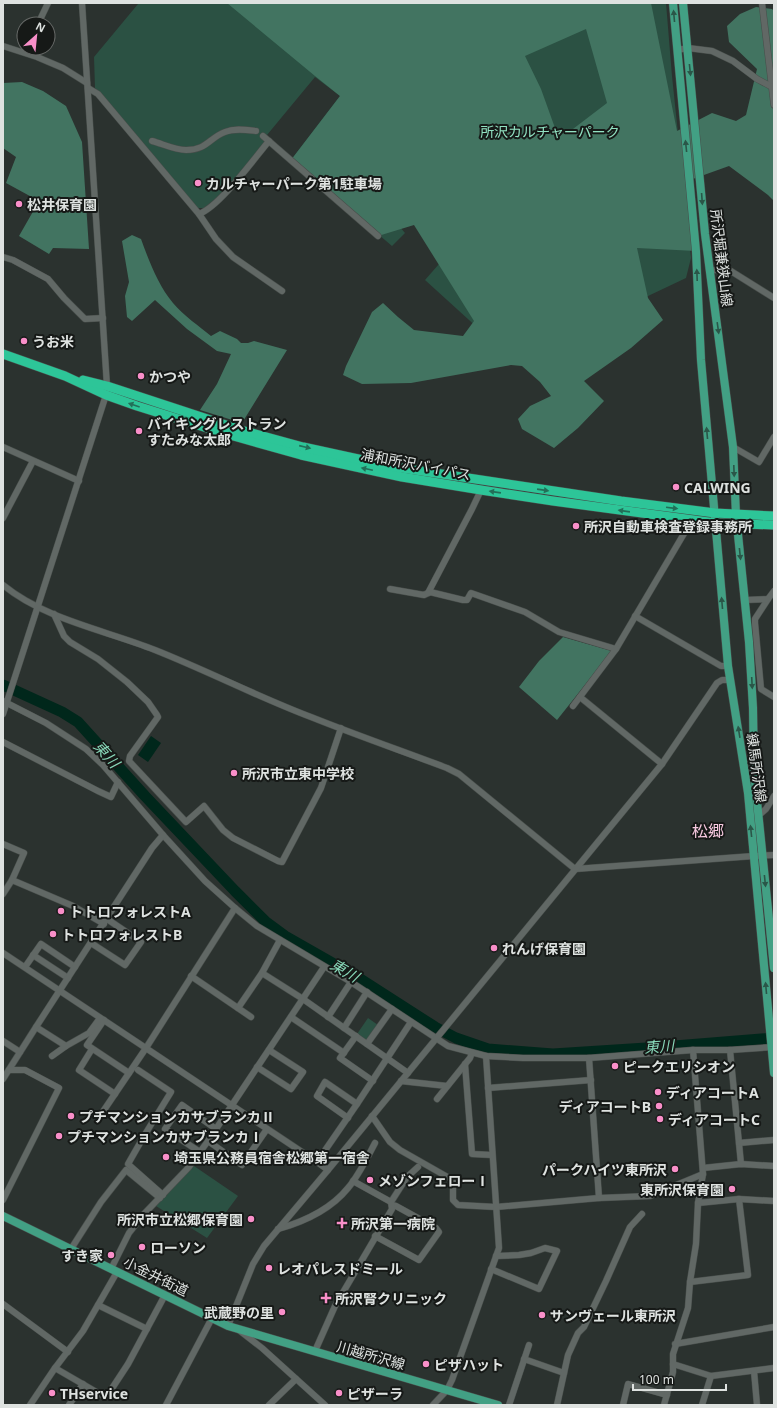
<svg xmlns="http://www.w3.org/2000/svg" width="777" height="1408" font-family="'Noto Sans','Noto Sans JP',sans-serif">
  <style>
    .green { fill: #2b5143 }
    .forest { fill: #427461; fill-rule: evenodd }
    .water { fill: #00271b }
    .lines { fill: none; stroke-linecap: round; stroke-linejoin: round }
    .river { stroke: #00271b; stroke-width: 11 }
    .minor-casing { stroke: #484e4b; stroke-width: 7 }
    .major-casing { stroke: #484e4b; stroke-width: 9 }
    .highway-casing { stroke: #484e4b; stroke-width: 10 }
    .minor { stroke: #616865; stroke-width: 6 }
    .major { stroke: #42a084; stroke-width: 8 }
    .highway { stroke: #2dc598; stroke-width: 9 }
    .oneway { fill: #2a5648 }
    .oneway2 { fill: #226f58 }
    .poi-dot { fill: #f98fc9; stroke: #161917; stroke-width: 1.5 }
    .labels { text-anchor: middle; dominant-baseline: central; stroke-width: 4; stroke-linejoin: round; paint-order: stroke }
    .park-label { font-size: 14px; fill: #92e3c3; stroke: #161917 }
    .poi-label { font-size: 14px; font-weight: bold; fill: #dee2e0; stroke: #161917; text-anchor: start }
    .street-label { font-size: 14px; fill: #dee2e0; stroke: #161917 }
    .water-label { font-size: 15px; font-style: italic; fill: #87d7b8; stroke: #161917 }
    .quarter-label { font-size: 16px; fill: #f8cae1; stroke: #161917 }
  </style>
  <rect width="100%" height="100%" fill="#2b322f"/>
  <g class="green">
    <polygon points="136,3 666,3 672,76 691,258 686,278 513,360 425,280 439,264 458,271 426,186 394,220 405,233 392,246 291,160 340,96 315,77 267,135 266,142 220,195 204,208 197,208 95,88 94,57 138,4"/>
    <polygon points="368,1018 378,1025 368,1039 365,1040 357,1034"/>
    <polygon points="194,1166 238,1196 207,1238 156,1206"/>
  </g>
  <g class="forest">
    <path d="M227,3H651L677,131L712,113L736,121L746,115L757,69L729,42L727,26L740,14L756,7L772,9L774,11V201L768,195L729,166L690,180L696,251L637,248L648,298L663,320L631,348L584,381L604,401L578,428L554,448L522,429L518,419L530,406L551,396L540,382L522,366L511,365L411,383L362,384L343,375L346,366L372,312L383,303L398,317L414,330L463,336L474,321L414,225L378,236L291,160L340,96L315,76ZM586,29L607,103L569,132L555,128L541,89L525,56Z"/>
    <polygon points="22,82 43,91 66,106 82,142 89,249 53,248 49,254 19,236 39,201 6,183 16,157 3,148 3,83"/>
    <path d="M132,235L141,239C149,261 158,285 173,303C184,316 199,326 211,336L220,331L237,339L241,343H248L254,341L287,350L242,423L200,410L217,384L231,354L217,351L187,329L155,300L132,321L127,317L125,296L129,282L122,241Z"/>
    <polygon points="563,637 612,651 557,720 519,687 539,661"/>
  </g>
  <polygon class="water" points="151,736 161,743 148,762 138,755"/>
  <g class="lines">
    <polyline class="river" points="3,685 62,712 78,722 145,796 235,891 266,922 285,936 357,977 435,1027 456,1038 488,1049 553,1054 662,1047 774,1038"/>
    <defs>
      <g id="minor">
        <polyline points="762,3 774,105"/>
        <polyline points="38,24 48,3"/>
        <polyline points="3,46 37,57 63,68 87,83"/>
        <polyline points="677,50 688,48 712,51 733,61 757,79 774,88"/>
        <polyline points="88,88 98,94 199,214 216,239 233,257 282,291"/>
        <polyline points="263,136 378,236"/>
        <path d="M152,141C163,144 175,150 186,150C207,150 209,138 225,132C235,128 246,130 256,131"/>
        <path d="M199,214C220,206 253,160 269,141"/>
        <polyline points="3,257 13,260 48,279 64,298 85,319 103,318"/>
        <polyline points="710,271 726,268 774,298"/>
        <polyline points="3,447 79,481"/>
        <polyline points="733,447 759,462 774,437"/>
        <polyline points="3,518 33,461"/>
        <path d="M3,585C46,620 105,630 155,650C208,671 258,697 311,717C356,735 402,751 447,768L459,774L575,869L754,856L774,855"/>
        <polyline points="390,589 424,595 428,593 472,509 481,490"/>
        <polyline points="428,593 430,592 463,600 467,600 471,593 525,612 559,632 616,649 692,520"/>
        <polyline points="768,599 755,619 755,623 761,689 774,697"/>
        <polyline points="745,600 768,599 774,591"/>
        <polyline points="54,614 64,636 70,642 98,659 127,682 148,702 157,715 158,717 130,756 129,761 186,822 204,806 223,830 233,838 278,861 282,862 321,788 341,728"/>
        <polyline points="635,616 721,666 728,666"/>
        <polyline points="580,697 662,764"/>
        <polyline points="3,701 46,723 86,749 103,765 163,835 205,881 235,908 257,926 351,982 448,1046 486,1056 523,1058 589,1058 693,1050 730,1050 774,1047"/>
        <polyline points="573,706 616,649"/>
        <polyline points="3,714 106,395 107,386 82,3"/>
        <polyline points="3,742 98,791 111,797 118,782"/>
        <polyline points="759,815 766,809 774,796"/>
        <polyline points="3,844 24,853 12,880 3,894"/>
        <polyline points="12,880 73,906 104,924"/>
        <polyline points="91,943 125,965 141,942 107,919"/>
        <polyline points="3,953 317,1162 328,1170"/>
        <polyline points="33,955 68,978"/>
        <polyline points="25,967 41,944 75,967"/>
        <polyline points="262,973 303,999 408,1073"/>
        <polyline points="191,976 251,1017"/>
        <polyline points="238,1008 262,973 280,940"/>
        <polyline points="291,1017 344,1053"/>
        <polyline points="328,1017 351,982"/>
        <polyline points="104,1020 87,1045 129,1073"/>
        <polyline points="36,1027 66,1046"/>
        <polyline points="344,1028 367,992"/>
        <polyline points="356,1036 340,1058 373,1081"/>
        <polyline points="3,1041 20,1052"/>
        <polyline points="367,1044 392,1009"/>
        <polyline points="92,1049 79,1070 115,1094"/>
        <polyline points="730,1050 741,1164"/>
        <polyline points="52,1056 66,1046 89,1033 100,1018"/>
        <polyline points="589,1058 599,1198"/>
        <polyline points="465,1064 472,1154 492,1155"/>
        <polyline points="257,1067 291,1089 303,1072 269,1050"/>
        <polyline points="138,1070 171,1092 144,1136 128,1164 163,1195"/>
        <polyline points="3,1079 36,1027 152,848 163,835"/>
        <polyline points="401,1081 447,1086"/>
        <polyline points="488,1088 591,1080"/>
        <polyline points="437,1099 470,1058 472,1053"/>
        <polyline points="102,1113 146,1048 235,908"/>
        <polyline points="372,1116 390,1142 400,1150 451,1179 453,1181 453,1200 458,1205 496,1207 599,1198 650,1196 703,1174"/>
        <polyline points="348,1118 317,1096 325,1082 357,1104"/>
        <polyline points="208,1141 242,1165 267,1129"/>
        <polyline points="739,1143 774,1140"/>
        <polyline points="200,1152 165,1129 182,1105 216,1129"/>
        <polyline points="317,1162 357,1104 411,1022"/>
        <polyline points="703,1168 741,1164 774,1166"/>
        <polyline points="353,1181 391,1202"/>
        <polyline points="3,1200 59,1088 25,1070 9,1070"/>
        <polyline points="698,1203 739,1199 774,1201"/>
        <path d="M278,1229C303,1222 331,1209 348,1188C359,1175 367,1158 375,1143"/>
        <polyline points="375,1236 419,1260 439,1232 436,1228 396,1206 392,1205"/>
        <polyline points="71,1249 101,1202 126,1170 160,1198"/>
        <polyline points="111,1269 129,1233 144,1214 189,1167 208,1141 324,967"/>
        <polyline points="491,1269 539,1289 557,1251 545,1248 531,1253 519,1255 496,1256"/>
        <polyline points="690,1282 748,1275 739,1199"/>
        <polyline points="3,1304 68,1352"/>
        <polyline points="98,1305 147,1329"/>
        <polyline points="228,1326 253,1264 264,1246 328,1170 662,764 717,683 722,680 730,680"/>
        <polyline points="240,1331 262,1348 325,1405"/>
        <polyline points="675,1344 774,1327"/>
        <polyline points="315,1351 335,1306 392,1209 391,1202 407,1177 418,1167"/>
        <polyline points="524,1359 564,1373"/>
        <polyline points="673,1364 711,1376 774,1368"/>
        <polyline points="55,1368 105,1397 107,1396 128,1364 165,1295"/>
        <polyline points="754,1371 757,1405"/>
        <polyline points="30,1405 55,1368 83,1331 117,1272"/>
        <polyline points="69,1405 83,1384"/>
        <polyline points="166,1405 212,1318"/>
        <polyline points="269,1405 296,1379"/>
        <polyline points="433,1405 447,1390 452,1380 499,1248 486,1056"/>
        <polyline points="509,1405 529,1345"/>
        <polyline points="557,1405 568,1355 578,1333 584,1327 606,1281 630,1227 642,1214"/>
        <polyline points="623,1405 628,1384 667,1395"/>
        <polyline points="664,1405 673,1372 673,1354 688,1308 690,1282 696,1244 698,1203 703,1174 693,1050"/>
        <polyline points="702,1405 711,1376"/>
      </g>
      <g id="major">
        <polyline points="673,3 696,251 701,360 728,666 748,793 774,1073"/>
        <polyline points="683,3 705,234 733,447 736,515 749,642 753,708 754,772 774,968"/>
        <polyline points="3,1216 228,1326 498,1405"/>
      </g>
      <g id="highway">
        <polyline points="3,354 65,376 106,395 137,406 223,433 301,455 402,477 481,490 553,501 716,523 774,525"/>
        <polyline points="83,380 107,386 241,430 303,447 395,467 621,501 715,513 774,516"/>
      </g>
    </defs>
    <use href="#minor" class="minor-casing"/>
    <use href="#major" class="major-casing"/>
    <use href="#highway" class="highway-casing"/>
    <use href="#minor" class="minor"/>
    <use href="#major" class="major"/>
    <use href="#highway" class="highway"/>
  </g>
  <defs><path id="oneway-solid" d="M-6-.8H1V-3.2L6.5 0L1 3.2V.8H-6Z"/></defs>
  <g class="oneway">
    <use href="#oneway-solid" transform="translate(674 16) rotate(-95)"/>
    <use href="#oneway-solid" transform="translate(690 70) rotate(84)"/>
    <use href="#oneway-solid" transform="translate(686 146) rotate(-96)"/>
    <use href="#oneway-solid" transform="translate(702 199) rotate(86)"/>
    <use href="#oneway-solid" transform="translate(697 275) rotate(-92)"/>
    <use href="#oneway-solid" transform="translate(718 328) rotate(82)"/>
    <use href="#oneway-solid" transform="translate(707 433) rotate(-95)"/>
    <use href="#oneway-solid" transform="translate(734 471) rotate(88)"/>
    <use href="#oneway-solid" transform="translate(740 554) rotate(84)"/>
    <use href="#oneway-solid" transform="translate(722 603) rotate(-95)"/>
    <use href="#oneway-solid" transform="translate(752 683) rotate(87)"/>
    <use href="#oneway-solid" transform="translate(739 732) rotate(-99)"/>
    <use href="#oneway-solid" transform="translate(751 831) rotate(-96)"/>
    <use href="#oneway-solid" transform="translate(765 881) rotate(84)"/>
    <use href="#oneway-solid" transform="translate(766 988) rotate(-95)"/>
  </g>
  <g class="oneway2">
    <use href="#oneway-solid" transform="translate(134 405) rotate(-161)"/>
    <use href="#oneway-solid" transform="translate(305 447) rotate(13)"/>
    <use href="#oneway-solid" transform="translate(367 469) rotate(-168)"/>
    <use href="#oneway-solid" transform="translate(543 490) rotate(8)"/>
    <use href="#oneway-solid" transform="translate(495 492) rotate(-172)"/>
    <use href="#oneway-solid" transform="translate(672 508) rotate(7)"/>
    <use href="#oneway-solid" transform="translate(624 511) rotate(-172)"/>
  </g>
  <g class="poi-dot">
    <circle cx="198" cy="183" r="4"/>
    <circle cx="19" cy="204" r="4"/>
    <circle cx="24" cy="341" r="4"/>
    <circle cx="141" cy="376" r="4"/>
    <circle cx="139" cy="431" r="4"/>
    <circle cx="676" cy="487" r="4"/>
    <circle cx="576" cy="526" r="4"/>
    <circle cx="234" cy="773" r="4"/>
    <circle cx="61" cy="911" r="4"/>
    <circle cx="53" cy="934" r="4"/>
    <circle cx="494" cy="948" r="4"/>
    <circle cx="615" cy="1066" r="4"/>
    <circle cx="658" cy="1092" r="4"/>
    <circle cx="659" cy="1106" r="4"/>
    <circle cx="71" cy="1116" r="4"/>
    <circle cx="660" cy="1119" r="4"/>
    <circle cx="59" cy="1136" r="4"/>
    <circle cx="166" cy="1157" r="4"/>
    <circle cx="675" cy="1169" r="4"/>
    <circle cx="370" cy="1180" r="4"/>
    <circle cx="732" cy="1189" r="4"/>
    <circle cx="251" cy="1219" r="4"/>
    <path d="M340 1217h4v4h4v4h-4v4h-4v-4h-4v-4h4z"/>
    <circle cx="142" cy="1247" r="4"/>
    <circle cx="111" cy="1255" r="4"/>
    <circle cx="269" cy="1268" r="4"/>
    <path d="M324 1292h4v4h4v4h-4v4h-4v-4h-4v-4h4z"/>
    <circle cx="282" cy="1312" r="4"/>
    <circle cx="542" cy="1315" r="4"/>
    <circle cx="426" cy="1364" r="4"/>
    <circle cx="52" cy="1393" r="4"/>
    <circle cx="339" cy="1393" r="4"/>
  </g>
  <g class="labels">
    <g class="park-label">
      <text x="550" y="131">所沢カルチャーパーク</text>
    </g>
    <g class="poi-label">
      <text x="206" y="183">カルチャーパーク第1駐車場</text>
      <text x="27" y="204">松井保育園</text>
      <text x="32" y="341">うお米</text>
      <text x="149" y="376">かつや</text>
      <text x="147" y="423">バイキングレストラン<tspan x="147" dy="16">すたみな太郎</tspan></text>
      <text x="684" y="487">CALWING</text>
      <text x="584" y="526">所沢自動車検査登録事務所</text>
      <text x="242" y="773">所沢市立東中学校</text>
      <text x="69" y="911">トトロフォレストA</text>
      <text x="61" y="934">トトロフォレストB</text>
      <text x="502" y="948">れんげ保育園</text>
      <text x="623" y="1066">ピークエリシオン</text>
      <text x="666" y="1092">ディアコートA</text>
      <text x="651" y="1106" text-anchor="end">ディアコートB</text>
      <text x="79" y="1116">プチマンションカサブランカⅡ</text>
      <text x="668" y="1119">ディアコートC</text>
      <text x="67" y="1136">プチマンションカサブランカⅠ</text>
      <text x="174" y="1157">埼玉県公務員宿舎松郷第一宿舎</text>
      <text x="667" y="1169" text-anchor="end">パークハイツ東所沢</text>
      <text x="378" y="1180">メゾンフェローⅠ</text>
      <text x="724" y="1189" text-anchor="end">東所沢保育園</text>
      <text x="243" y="1219" text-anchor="end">所沢市立松郷保育園</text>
      <text x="351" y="1223">所沢第一病院</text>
      <text x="150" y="1247">ローソン</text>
      <text x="103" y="1255" text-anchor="end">すき家</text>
      <text x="277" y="1268">レオパレスドミール</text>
      <text x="335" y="1298">所沢腎クリニック</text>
      <text x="274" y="1312" text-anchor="end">武蔵野の里</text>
      <text x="550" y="1315">サンヴェール東所沢</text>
      <text x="434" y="1364">ピザハット</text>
      <text x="60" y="1393">THservice</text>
      <text x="347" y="1393">ピザーラ</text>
    </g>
    <g class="street-label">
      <text transform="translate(722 258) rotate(83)">所沢堀兼狭山線</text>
      <text transform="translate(416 464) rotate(11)">浦和所沢バイパス</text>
      <text transform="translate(757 768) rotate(82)">練馬所沢線</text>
      <text transform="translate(156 1276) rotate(26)">小金井街道</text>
      <text transform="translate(371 1355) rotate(16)">川越所沢線</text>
    </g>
    <g class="water-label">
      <text transform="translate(107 754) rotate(48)">東川</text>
      <text transform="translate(345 970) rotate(30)">東川</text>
      <text transform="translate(659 1046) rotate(-4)">東川</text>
    </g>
    <g class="quarter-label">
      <text x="708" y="831">松郷</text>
    </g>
  </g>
  <rect width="777" height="1408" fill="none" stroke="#dee2e0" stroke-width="8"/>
  <g transform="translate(36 36) rotate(27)"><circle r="19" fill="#161917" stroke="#666967"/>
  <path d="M0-3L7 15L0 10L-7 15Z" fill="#f98fc9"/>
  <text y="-6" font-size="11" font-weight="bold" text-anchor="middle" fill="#dee2e0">N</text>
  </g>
  <path d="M633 1384v6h93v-6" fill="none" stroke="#dee2e0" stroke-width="2"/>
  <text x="639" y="1384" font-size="12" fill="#dee2e0" stroke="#161917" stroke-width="3" paint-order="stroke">100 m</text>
</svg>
